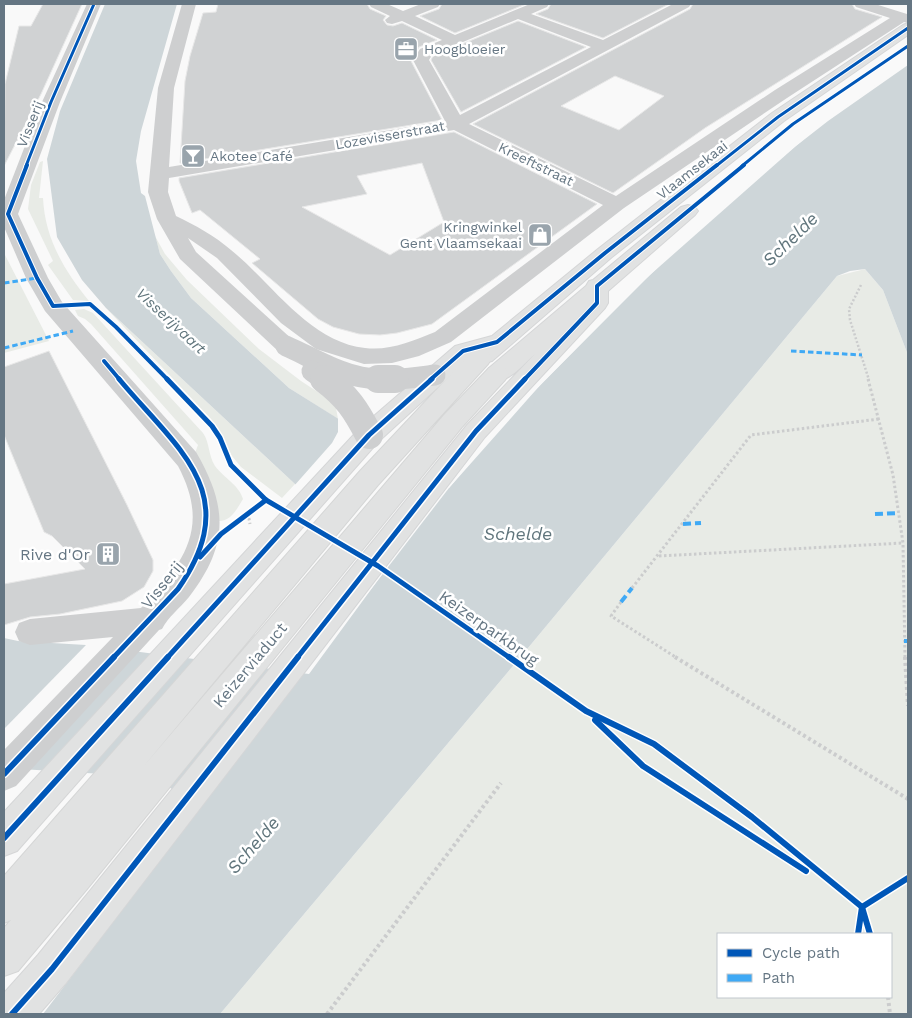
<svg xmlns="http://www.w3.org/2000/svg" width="912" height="1018" font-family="'Work Sans',sans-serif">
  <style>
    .green { fill: #e8ebe6; fill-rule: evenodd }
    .water { fill: #ced6d9 }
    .pier { fill: #f9f9f9 }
    .building { fill: #d0d2d3; stroke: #e8e8e8; fill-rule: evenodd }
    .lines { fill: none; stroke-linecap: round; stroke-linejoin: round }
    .major-casing { stroke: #d5d6d7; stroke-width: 2 }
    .highway-casing { stroke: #d5d6d6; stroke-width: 2 }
    .path-far2 { stroke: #cbcccd; stroke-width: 2.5; stroke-dasharray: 2 2; stroke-linecap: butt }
    .path-far1 { stroke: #cbcccd; stroke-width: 3; stroke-dasharray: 2.5 2.5; stroke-linecap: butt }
    .path { stroke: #cbcccd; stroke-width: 4; stroke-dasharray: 3 3; stroke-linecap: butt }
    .minor { fill: #cecfd0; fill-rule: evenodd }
    .major { fill: #e1e2e2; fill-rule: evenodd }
    .highway { fill: #e1e2e2; fill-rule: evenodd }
    .minor-bridge-far1 { stroke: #cecfd0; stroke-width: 21 }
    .minor-bridge { stroke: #cecfd0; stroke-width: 28 }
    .quiet-far1 { stroke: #3fa9f5; stroke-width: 3; stroke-dasharray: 5.5 3; stroke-linecap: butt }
    .quiet { stroke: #3fa9f5; stroke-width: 4; stroke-dasharray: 8 4; stroke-linecap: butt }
    .cycleway-far3-casing { stroke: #fff; stroke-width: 5 }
    .cycleway-far2-casing { stroke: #fff; stroke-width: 6 }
    .cycleway-far1-casing { stroke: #fff; stroke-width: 8 }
    .cycleway-casing { stroke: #fff; stroke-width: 9 }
    .cycleway-far3 { stroke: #0057b8; stroke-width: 3 }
    .cycleway-far2 { stroke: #0057b8; stroke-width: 4 }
    .cycleway-far1 { stroke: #0057b8; stroke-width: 5 }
    .cycleway { stroke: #0057b8; stroke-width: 6 }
    .labels { text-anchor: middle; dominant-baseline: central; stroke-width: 5; stroke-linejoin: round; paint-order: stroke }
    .far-poi-label { font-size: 14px; fill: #657683; stroke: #fff; text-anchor: start }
    .far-street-label { font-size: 14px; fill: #657683; stroke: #fff }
    .far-water-label { font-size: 15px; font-style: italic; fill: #60757c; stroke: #fff }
    .poi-label { font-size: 16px; fill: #657683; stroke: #fff; text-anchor: end }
    .street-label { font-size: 16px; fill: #657683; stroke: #fff }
    .water-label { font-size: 18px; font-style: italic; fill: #60757c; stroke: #fff }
  </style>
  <rect width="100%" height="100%" fill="#f9f9f9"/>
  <g class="green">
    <path d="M43,161L39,198H43C45,239 64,270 89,301L73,300L48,265L53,261L28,209L31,185L40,162Z"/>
    <polygon points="155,236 165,254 187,280 259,349 301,381 327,398 336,408 338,419 289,388 191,298 171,271 160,254"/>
    <polygon points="4,253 49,341 4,353"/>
    <path d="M865,269L883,290L908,355V1014H220L523,654L837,276ZM718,934H891V997H718Z"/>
    <polygon points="106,308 295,484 282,498 241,467 232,456 211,419"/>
    <path d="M84,309L93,313L203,433C210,443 208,455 215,466C224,478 239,485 243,499C237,509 231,521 219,521L210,480L194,456L198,445L91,324L85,319L78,316L75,310Z"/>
  </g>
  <polygon class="water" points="105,4 177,4 141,131 136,161 141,193 145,196 160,254 171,271 191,298 289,388 449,488 504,422 642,282 796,146 828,121 908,65 908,355 883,290 865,269 850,271 837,276 523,654 220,1014 43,1014 165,854 172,789 152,777 4,768 4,638 18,641 86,645 309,674 389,565 295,484 106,308 82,280 57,237 47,159 60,111"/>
  <g class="pier">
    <polygon points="908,63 820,126 752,182 676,249 542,383 449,488 321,654 386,565 294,486 332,443 338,432 338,416 448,484 502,420 641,280 794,144 826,119"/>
    <polygon points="101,644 139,649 22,771 4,770 4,729 86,645"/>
  </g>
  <g class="building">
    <polygon points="43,4 82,4 41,94 4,166 5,84 19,26 31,26"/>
    <polygon points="218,4 367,4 370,9 386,16 383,20 387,25 393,26 402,23 437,40 419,47 411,61 442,120 180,163 185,81 190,56 203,13 216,12"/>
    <polygon points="442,4 526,4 455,33 420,16 439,9"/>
    <polygon points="551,4 669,4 603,38 536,14 548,9"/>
    <path d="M693,4H852L855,9L882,17L705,128L613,193L473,124L690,9ZM615,76L664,96L619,130L561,106Z"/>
    <polygon points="518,21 586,47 461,112 431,60 433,56"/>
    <path d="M454,132L597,204L432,324L397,333L380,335L359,334L333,327L318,319L252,263L260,259L200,210L192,213L179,181V178ZM422,163L444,222L390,255L302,207L367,194L357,176Z"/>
    <polygon points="49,351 127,505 153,560 153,571 144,587 122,601 60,614 30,617 4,625 4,584 85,569 52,536 44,532 4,435 4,367"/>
  </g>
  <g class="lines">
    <defs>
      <g id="major">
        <path d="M908,23V35L784,121L612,257L492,361C477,365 481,360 471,357L378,442L17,851L4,856V812L360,428L455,346L492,336L598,249L772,113L903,25Z"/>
        <path d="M688,205L695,207L698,211L695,215L608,291V303L605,308L485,437L66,983L39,1014H4V993L38,955L467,425L535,354C521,366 508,385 489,380L485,374L489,368L586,286L589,281L593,280L681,207Z"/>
      </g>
      <polygon id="highway" points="480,350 488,352 492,358 488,364 378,485 143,767 444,415 489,368 497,366 505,368 509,374 505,380 462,427 87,889 18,971 4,976 4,928 11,920 4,923 4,876 360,471 472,352"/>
    </defs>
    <use href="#major" class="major-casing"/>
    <use href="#highway" class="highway-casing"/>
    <polyline class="path-far2" points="861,285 849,309 850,320 869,380"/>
    <g class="path-far1">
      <polyline points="868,379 893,475 903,543 905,658"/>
      <polyline points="248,513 250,524"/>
      <polyline points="659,556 903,543"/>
      <polyline points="632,588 751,435 879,419"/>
      <polyline points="621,602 611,616 677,658"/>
    </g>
    <g class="path">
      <polyline points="675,657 908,799"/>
      <polyline points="905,657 908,706"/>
      <polyline points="870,934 862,907 908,878"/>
      <polyline points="888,997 890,1014"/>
      <polyline points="327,1014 501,783"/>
    </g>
    <g class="minor">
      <path d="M87,4H101L60,102L18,214L48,278L62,302L196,452C228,507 229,545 189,597C180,608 168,617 162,629L159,630L16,786L4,791V750L113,637L30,645L19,641L15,632L19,623L30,619L141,608C184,563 211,528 178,466L45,311L26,278L4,227V200L42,102Z"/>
      <path d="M182,4H196L174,88L169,167L445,121L413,60L420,49L442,40L402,21L392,24L387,23L385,20L390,16L371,7L369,4H387L403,11L421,4H440L438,7L415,16L455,35L530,4H549L547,7L531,14L603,40L673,4H691L689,7L469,124L616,196L775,90L890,18L856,7L854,4H875L907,14L908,23L904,22L787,98L624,208L451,342L419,356L392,363L364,364L316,349L281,323L217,258L188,238L196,252L294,341L298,346L294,351L286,354L278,351L180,259L157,219L148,192L158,88ZM518,19L591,47L460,115L429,60L432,55ZM454,130L603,205L435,332C412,341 390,351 365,348C309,342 271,282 231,250C215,236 195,225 176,216L168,192L169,178Z"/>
    </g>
    <use href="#major" class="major"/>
    <use href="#highway" class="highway"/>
    <g class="minor-bridge-far1">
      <path d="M286,346C311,357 335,372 361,377C386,382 411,378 435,375"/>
      <polyline points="312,371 325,380"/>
    </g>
    <g class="minor-bridge">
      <path d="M324,379C347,396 356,410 369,435"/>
      <polyline points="378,379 395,379"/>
    </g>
    <g class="quiet-far1">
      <polyline points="4,283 37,278"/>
      <polyline points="4,348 73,331"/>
      <polyline points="791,351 862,355"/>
    </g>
    <g class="quiet">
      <polyline points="875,514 899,513"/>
      <polyline points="683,524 701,523"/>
      <polyline points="621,602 632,588"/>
      <polyline points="904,641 908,641"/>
    </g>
    <defs>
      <g id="cycleway-far3">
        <polyline points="26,166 51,102 94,4"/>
        <polyline points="716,166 778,117 908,28"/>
        <polyline points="742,166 793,124 908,46"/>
      </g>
      <g id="cycleway-far2">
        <polyline points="27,165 8,214 37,278 53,306 90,304 116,327 168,380"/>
        <polyline points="104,361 120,380"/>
        <polyline points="430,380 463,351 497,342 605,253 717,165"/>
        <polyline points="524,380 597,303 597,286 744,165"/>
      </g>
      <g id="cycleway-far1">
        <polyline points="167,379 212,426 220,438 231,465 266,500 378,566 510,658"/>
        <polyline points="200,557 221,534 266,500"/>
        <path d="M113,658L178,589C245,493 178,450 119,379"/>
        <polyline points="167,658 369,435 432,379"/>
        <polyline points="297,658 476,431 525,379"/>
      </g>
      <g id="cycleway">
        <polyline points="509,657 586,711 654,744 752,817 862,907 870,934"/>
        <polyline points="595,720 643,766 806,871"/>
        <polyline points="4,774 114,657"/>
        <polyline points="4,838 168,657"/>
        <polyline points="858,934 862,907 908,878"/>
        <polyline points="12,1014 52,969 298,657"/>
      </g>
    </defs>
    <use href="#cycleway-far3" class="cycleway-far3-casing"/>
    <use href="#cycleway-far2" class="cycleway-far2-casing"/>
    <use href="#cycleway-far1" class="cycleway-far1-casing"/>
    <use href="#cycleway" class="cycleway-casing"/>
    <use href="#cycleway-far3" class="cycleway-far3"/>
    <use href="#cycleway-far2" class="cycleway-far2"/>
    <use href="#cycleway-far1" class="cycleway-far1"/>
    <use href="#cycleway" class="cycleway"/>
  </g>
  <defs>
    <symbol id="office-square" viewBox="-11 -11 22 22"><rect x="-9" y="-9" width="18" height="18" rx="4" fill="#99a4ac" stroke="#fff"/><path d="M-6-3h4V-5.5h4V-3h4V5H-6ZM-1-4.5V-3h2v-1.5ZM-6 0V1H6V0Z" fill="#fff"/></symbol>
    <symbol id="bar-square" viewBox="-11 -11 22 22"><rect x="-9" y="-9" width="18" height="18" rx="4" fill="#99a4ac" stroke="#fff"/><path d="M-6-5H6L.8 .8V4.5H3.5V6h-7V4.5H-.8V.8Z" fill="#fff"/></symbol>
    <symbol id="shop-square" viewBox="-11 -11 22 22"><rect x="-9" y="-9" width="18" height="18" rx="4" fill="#99a4ac" stroke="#fff"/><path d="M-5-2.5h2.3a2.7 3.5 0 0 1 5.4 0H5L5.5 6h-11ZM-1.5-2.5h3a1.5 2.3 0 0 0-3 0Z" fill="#fff"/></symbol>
    <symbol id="building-square" viewBox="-11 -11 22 22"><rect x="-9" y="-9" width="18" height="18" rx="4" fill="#99a4ac" stroke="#fff"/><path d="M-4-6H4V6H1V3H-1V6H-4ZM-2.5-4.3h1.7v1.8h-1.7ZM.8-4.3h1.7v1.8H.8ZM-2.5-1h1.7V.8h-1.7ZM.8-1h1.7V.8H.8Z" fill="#fff"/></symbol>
  </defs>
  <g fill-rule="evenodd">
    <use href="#office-square" x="392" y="35" width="28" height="28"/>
    <use href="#bar-square" x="179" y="142" width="28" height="28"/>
    <use href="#shop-square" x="526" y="221" width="28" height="28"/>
    <use href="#building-square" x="94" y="540" width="28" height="28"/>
  </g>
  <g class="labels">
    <g class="far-poi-label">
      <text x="424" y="49">Hoogbloeier</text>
      <text x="210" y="156">Akotee Café</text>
      <text x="522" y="227" text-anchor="end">Kringwinkel<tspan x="522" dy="16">Gent Vlaamsekaai</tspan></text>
    </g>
    <g class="far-street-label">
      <text transform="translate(30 124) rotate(-68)">Visserij</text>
      <text transform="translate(390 135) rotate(-10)">Lozevisserstraat</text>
      <text transform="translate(536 164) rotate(26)">Kreeftstraat</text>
      <text transform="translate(692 170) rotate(-38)">Vlaamsekaai</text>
    </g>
    <g class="far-water-label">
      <text transform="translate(171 321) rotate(43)">Visserijvaart</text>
    </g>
    <g class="poi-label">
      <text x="90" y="554">Rive d'Or</text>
    </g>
    <g class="street-label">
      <text transform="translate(162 585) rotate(-51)">Visserij</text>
      <text transform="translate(489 628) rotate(35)">Keizerparkbrug</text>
      <text transform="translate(250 665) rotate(-50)">Keizerviaduct</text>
    </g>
    <g class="water-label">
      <text transform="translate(790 239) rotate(-44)">Schelde</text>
      <text x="518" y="533">Schelde</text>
      <text transform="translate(253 845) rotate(-49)">Schelde</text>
    </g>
  </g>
  <rect width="912" height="1018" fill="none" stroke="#657683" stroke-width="10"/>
  <rect x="717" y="933" width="175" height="65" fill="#ffffff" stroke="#c1c8cd"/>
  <rect x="727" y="949" width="25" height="8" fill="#0057b8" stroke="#c1c8cd"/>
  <text x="762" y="958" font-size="15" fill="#657683">Cycle path</text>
  <rect x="727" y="974" width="25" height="8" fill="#3fa9f5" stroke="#c1c8cd"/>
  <text x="762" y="983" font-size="15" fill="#657683">Path</text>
</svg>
